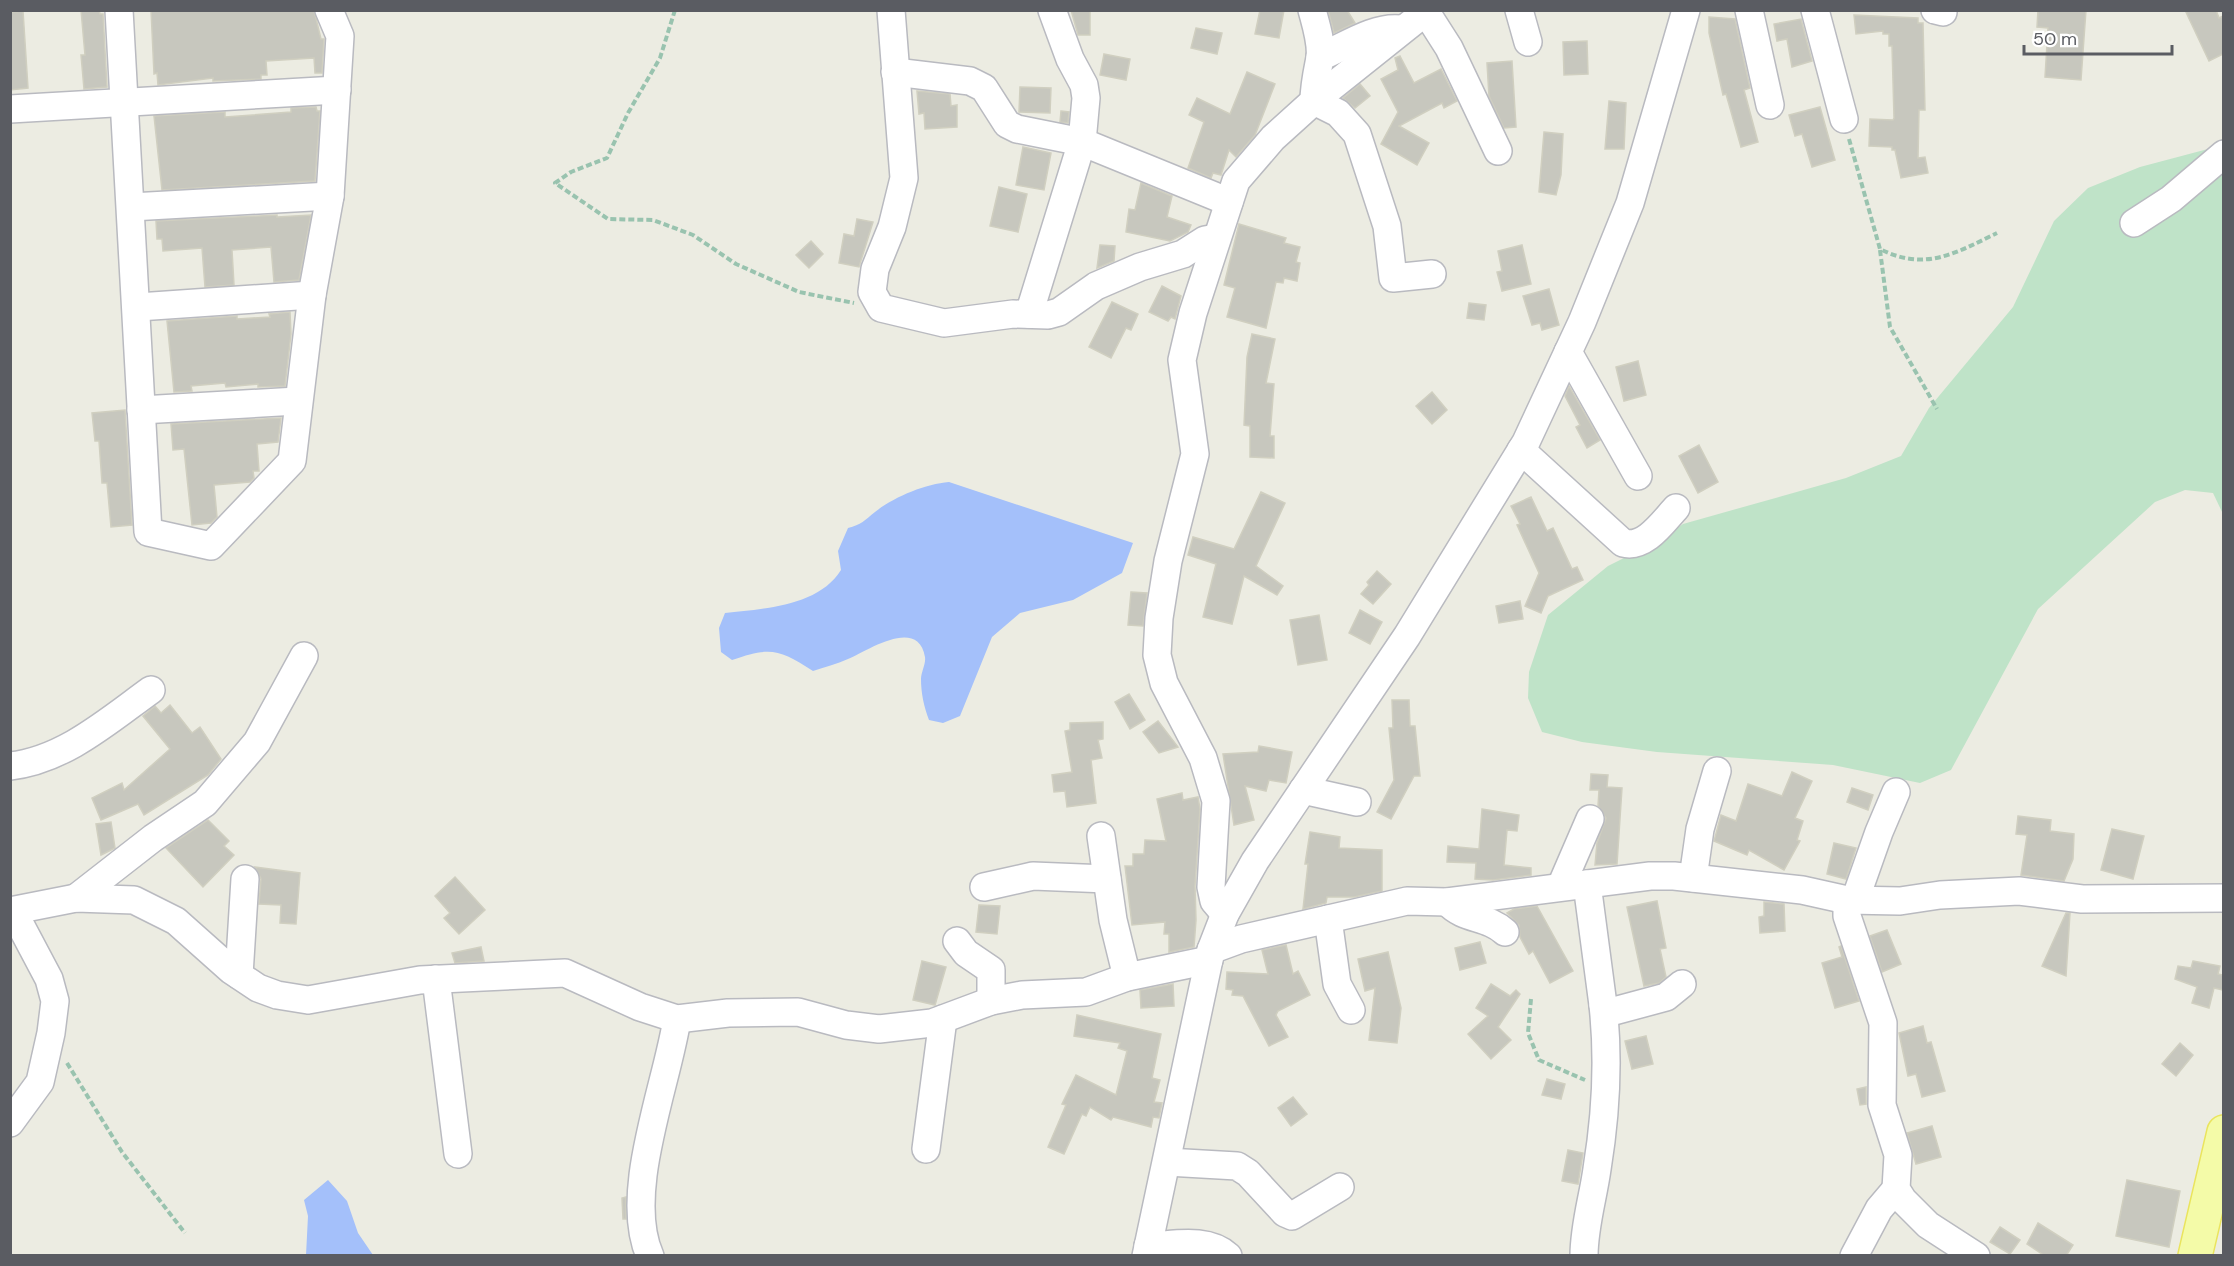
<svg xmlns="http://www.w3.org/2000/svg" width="2234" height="1266" font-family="'DM Sans',sans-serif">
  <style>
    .green { fill: #bfe3c8 }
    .water { fill: #a4c0fa }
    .building { fill: #c7c7be; stroke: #d0cfc0; stroke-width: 1.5 }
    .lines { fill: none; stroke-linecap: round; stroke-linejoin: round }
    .minor-casing { stroke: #b9bac0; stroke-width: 30 }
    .major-casing { stroke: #eae45d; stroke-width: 36 }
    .path { stroke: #99c3af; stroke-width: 4; stroke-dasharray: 6 3; stroke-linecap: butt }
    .minor { stroke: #fff; stroke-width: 27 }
    .major { stroke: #f4fba8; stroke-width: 33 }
  </style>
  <rect width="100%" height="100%" fill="#ecece2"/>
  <polygon class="green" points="2223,145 2223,514 2213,493 2185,490 2155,502 2038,609 1951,770 1920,783 1833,765 1657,752 1582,742 1542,732 1528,698 1529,672 1548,615 1608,566 1658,541 1683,524 1846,478 1901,456 1929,408 2013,307 2054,221 2088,188 2140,167"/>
  <g class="water">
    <path d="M949,482L1133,543L1122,573L1073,600L1020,613L992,637L960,716L943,723L929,720C924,707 921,693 921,679C921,672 926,664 925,657C918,616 867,651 848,659C837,664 824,667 813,671C780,650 771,646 732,660L721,652L719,628L725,613C763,609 819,606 841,570L838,551L848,528C861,525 865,520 875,512C894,497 925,484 949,482Z"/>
    <polygon points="328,1180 347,1201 358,1233 373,1255 306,1255 308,1216 304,1200"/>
  </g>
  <g class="building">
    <polygon points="81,10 99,10 100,14 103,14 107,87 84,89 81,55 85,55"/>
    <polygon points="151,10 314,10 321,39 324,39 322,73 315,73 314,58 266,61 267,75 261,75 261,79 213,81 213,78 158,85 157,73 154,74"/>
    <polygon points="1071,10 1090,10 1090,35 1078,35"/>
    <polygon points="1260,10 1284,10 1279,38 1255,34"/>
    <polygon points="1328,10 1347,10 1355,23 1334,33"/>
    <polygon points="2038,10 2086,10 2081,80 2045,77 2048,28 2037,27"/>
    <polygon points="2185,10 2216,10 2219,18 2223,16 2223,54 2209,61"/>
    <polygon points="23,11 28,88 10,90 10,12"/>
    <polygon points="1854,15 1918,18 1918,23 1923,23 1925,110 1919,110 1918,158 1925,157 1928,173 1901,178 1895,150 1892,150 1892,147 1869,146 1870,119 1893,120 1894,118 1892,46 1889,46 1889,34 1883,34 1883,31 1856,34"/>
    <polygon points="1709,17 1735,19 1750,88 1744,90 1758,142 1741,147 1726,94 1723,95 1709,33"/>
    <polygon points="1801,19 1812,61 1792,67 1787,39 1777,41 1774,24"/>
    <polygon points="1196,28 1222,33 1217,54 1191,48"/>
    <polygon points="1587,41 1588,74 1564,75 1563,42"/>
    <polygon points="1104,54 1130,59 1126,80 1100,75"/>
    <polygon points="1400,56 1414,83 1441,69 1457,101 1444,108 1442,103 1399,126 1429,143 1417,165 1381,144 1398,112 1381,79 1398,70 1395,58"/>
    <polygon points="1512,61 1516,127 1504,128 1489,96 1487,63"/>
    <polygon points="1247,72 1275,84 1255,135 1236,157 1229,150 1221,175 1213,173 1211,178 1188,168 1204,122 1189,115 1197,98 1230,114"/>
    <polygon points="1360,84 1370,96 1355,108 1343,98"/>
    <polygon points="1020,87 1051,88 1050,113 1019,112"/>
    <polygon points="917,91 950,94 951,106 957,105 957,127 925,129 924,113 919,114"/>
    <polygon points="1609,101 1626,103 1624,149 1605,149"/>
    <polygon points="316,107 317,111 320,111 315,181 162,190 154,116 225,112 225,117 291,112 291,108"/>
    <polygon points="1820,107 1835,160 1812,167 1802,134 1795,136 1789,115"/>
    <polygon points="1061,111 1069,112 1068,123 1060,122"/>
    <polygon points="1544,132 1563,134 1561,175 1556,195 1539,192"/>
    <polygon points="1023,147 1051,153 1044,190 1016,185"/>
    <polygon points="1141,183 1172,196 1167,217 1191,225 1188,232 1170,241 1126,232 1129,209 1135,210"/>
    <polygon points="999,187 1027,194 1018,232 990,226"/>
    <polygon points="277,215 277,217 311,215 299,280 274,282 271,247 232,250 234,285 205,287 202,248 163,251 162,239 157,239 156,221"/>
    <polygon points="857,219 873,222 859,267 839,263 844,234 854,236"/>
    <polygon points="1239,224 1286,238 1284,243 1300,247 1296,262 1300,263 1297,281 1284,278 1283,283 1276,282 1266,328 1227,317 1235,288 1224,285"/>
    <polygon points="811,241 823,254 809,268 796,255"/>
    <polygon points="1100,245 1115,246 1114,261 1097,268"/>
    <polygon points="1522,245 1531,284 1502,291 1497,272 1502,271 1498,251"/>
    <polygon points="1162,286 1181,296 1175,319 1171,317 1168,321 1149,312"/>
    <polygon points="1549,289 1559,325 1542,330 1540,323 1532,325 1523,296"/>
    <polygon points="1112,302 1138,314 1131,330 1126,328 1111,358 1089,347"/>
    <polygon points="1469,303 1486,305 1484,320 1467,318"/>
    <polygon points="290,312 291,334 285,386 258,387 258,384 226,387 225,383 191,386 192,391 174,392 167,321 237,316 237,319 270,317 269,314"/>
    <polygon points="1252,334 1275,339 1266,383 1274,384 1270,436 1274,436 1274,458 1250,457 1250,426 1244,425 1247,357"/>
    <polygon points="1638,361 1646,395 1624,401 1616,367"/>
    <polygon points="1569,386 1600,440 1587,448 1576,427 1580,425 1565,396"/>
    <polygon points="1432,392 1447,410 1432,424 1416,406"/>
    <polygon points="125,410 132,525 111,527 107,483 102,483 99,441 95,441 92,413"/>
    <polygon points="281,418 278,442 257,444 259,471 253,471 254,478 250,482 214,485 217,517 211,523 192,525 184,449 173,450 171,424"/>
    <polygon points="1699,445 1718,482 1698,493 1679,456"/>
    <polygon points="1261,492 1285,503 1256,566 1283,586 1277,595 1244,576 1232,624 1203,617 1216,564 1188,555 1193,537 1234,549"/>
    <polygon points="1531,497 1547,531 1553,528 1572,569 1577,567 1583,580 1548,596 1541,613 1525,606 1539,573 1517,525 1520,524 1511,506"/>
    <polygon points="1377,571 1391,584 1373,604 1361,594 1369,585 1367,582"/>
    <polygon points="1131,592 1147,593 1143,626 1128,625"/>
    <polygon points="1520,601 1523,619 1499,623 1496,606"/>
    <polygon points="1360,610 1382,622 1370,644 1349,633"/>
    <polygon points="1319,615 1327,660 1298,665 1290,620"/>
    <polygon points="1129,694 1145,720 1130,729 1115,702"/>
    <polygon points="1392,700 1409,700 1410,726 1415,726 1420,776 1414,776 1391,819 1377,812 1394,780 1389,728 1393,728"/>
    <polygon points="170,705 192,733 200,727 221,759 208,775 144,815 138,804 101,820 92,798 122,783 124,790 170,749 143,716 155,706 161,713"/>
    <polygon points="1158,721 1178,747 1159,753 1143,732"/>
    <polygon points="1103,722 1103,739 1098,740 1102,758 1091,760 1096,803 1067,807 1065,791 1054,792 1052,775 1072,772 1065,731 1070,730 1070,723"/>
    <polygon points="1259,746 1292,752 1286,783 1269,780 1266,791 1245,786 1254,820 1234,825 1223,754 1258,752"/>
    <polygon points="1792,772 1812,781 1795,818 1803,821 1797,840 1800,841 1784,870 1749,850 1747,855 1714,841 1721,815 1736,821 1748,784 1782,796"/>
    <polygon points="1591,774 1608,775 1607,787 1622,788 1617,864 1595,865 1597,843 1606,818 1598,806 1599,790 1590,790"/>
    <polygon points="1852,788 1873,795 1868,810 1847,802"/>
    <polygon points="1182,793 1183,800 1198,797 1200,809 1195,886 1196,920 1194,947 1169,952 1169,934 1164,934 1165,922 1132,925 1125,866 1133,866 1133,854 1144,854 1145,840 1166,841 1157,799"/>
    <polygon points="1482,809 1519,815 1517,831 1507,830 1504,865 1531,868 1531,875 1493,880 1475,879 1476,863 1447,862 1448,846 1479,849"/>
    <polygon points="2018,816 2051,820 2050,831 2074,834 2073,859 2064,881 2021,875 2027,835 2016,834"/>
    <polygon points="208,820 229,841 224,846 234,855 203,887 166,848"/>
    <polygon points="111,822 115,848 101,855 96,824"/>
    <polygon points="2112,829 2144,836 2133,879 2101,870"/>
    <polygon points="1310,832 1340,837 1339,848 1382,850 1382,891 1354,897 1327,897 1326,903 1303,909 1308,864 1305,864"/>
    <polygon points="1834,843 1856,848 1846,879 1827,874"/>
    <polygon points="255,867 300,873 296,924 280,923 281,905 259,904 261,879"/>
    <polygon points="455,877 485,910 459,934 444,918 450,913 435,896"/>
    <polygon points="1657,901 1666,948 1660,949 1666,977 1659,983 1644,986 1627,907"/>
    <polygon points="1764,902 1784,904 1785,931 1760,933 1759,917 1764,916"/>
    <polygon points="979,905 1000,906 997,934 976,932"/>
    <polygon points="1537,906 1573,971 1550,983 1533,951 1529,954 1520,937 1519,925 1507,913 1514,909"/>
    <polygon points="2066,913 2070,913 2066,976 2042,966"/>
    <polygon points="1887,930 1901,964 1882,972 1870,936"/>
    <polygon points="1480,942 1486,963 1460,970 1455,948"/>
    <polygon points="1286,945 1293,974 1298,971 1310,995 1278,1011 1276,1015 1288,1037 1269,1046 1243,996 1232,995 1233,990 1226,989 1227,972 1268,974 1262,950"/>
    <polygon points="1841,946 1859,1001 1835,1008 1822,963 1842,957 1839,947"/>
    <polygon points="481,947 484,961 455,963 452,953"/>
    <polygon points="1388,952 1401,1008 1397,1043 1369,1040 1375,988 1365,991 1358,959"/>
    <polygon points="922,961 946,967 935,1005 913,1000"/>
    <polygon points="2193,961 2220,966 2218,974 2223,975 2223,990 2214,988 2209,1008 2192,1003 2197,987 2175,979 2178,966 2191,968"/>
    <polygon points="1173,984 1174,1006 1141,1008 1140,990"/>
    <polygon points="1491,984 1510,996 1516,990 1520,994 1498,1027 1511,1040 1491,1059 1468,1034 1488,1016 1476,1008"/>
    <polygon points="1077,1015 1161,1034 1152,1078 1160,1080 1154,1102 1162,1103 1159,1118 1153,1117 1151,1127 1113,1117 1111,1120 1090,1107 1086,1116 1082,1114 1064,1154 1048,1147 1066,1105 1062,1104 1076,1075 1116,1095 1127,1051 1118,1048 1120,1043 1074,1036"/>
    <polygon points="1923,1026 1927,1043 1931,1042 1945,1091 1922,1097 1916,1074 1908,1076 1899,1033"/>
    <polygon points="1646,1036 1653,1064 1632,1069 1625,1041"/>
    <polygon points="2180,1043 2193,1055 2176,1076 2162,1064"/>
    <polygon points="1547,1079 1565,1084 1561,1099 1542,1095"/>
    <polygon points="1866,1087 1866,1104 1860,1105 1857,1089"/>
    <polygon points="1293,1097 1307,1114 1291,1126 1278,1108"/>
    <polygon points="1932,1126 1941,1157 1916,1164 1907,1133"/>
    <polygon points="1568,1150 1583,1153 1578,1184 1562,1181"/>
    <polygon points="2127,1180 2180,1191 2169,1247 2116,1236"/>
    <polygon points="626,1197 626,1219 623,1219 622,1198"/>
    <polygon points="2038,1223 2073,1245 2066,1256 2045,1256 2027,1244"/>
    <polygon points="2000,1227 2020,1240 2010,1254 1990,1242"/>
  </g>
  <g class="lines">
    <defs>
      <g id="minor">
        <polyline points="119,10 148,532 211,546 292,461 312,295 330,196 340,36 329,10"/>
        <polyline points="891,10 904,178 892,227 875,269 872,292 881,308 944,323 1013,314 1048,315 1059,312 1096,286 1140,267 1183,254 1205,240 1216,238"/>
        <path d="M1312,10C1316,25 1322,43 1320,58C1317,73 1314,86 1314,101L1338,113L1357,134L1387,226L1393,278L1432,274"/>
        <polyline points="1519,10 1528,42"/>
        <polyline points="1749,10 1770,105"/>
        <polyline points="1815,10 1844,119"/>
        <polyline points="1935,10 1943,12"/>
        <polyline points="1426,12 1449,48 1498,151"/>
        <path d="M1320,57C1344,47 1374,26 1400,29"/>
        <polyline points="895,72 970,81 984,88 1007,124 1017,129 1082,142 1229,202"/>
        <polyline points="10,109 337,90"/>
        <polyline points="131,207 330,196"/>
        <polyline points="2134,223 2171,199 2224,154"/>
        <polyline points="138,307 312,295"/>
        <polyline points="1029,314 1082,142 1086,98 1084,85 1070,59 1052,10"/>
        <polyline points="1568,352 1638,476"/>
        <polyline points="141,410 297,401"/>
        <path d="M1521,450L1623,543C1645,549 1663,522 1676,508"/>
        <path d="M10,766C64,760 108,721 151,690"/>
        <polyline points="1303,790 1357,802"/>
        <polyline points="1101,836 1113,920 1127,977"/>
        <polyline points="1693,878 1700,829 1717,771"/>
        <polyline points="1587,884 1603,1005 1614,1011 1666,997 1682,984"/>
        <polyline points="1561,886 1590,819"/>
        <polyline points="984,887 1033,876 1107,879"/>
        <polyline points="76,898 153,838 205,803 257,742 304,656"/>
        <polyline points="1847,900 1847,916 1883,1023 1882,1105 1898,1155 1896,1189 1903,1200 1928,1225 1976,1256"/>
        <polyline points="1855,900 1879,832 1896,792"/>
        <path d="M1447,902C1465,921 1486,915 1505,932"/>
        <polyline points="10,911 76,898 134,900 176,921 231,970 258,988 277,995 308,1000 420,980 565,973 640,1007 677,1019 728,1013 798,1012 846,1025 879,1029 932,1023 991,1001 1022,995 1086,992 1127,977 1209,960"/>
        <polyline points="1225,914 1214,901 1211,887 1216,801 1203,758 1164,683 1157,655 1159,618 1168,561 1195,454 1182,360 1193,313 1236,181 1273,138 1314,101 1428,10"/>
        <polyline points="1328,919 1337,984 1351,1010"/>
        <polyline points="957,941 966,953 991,970 991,1001"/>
        <polyline points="1211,950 1241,939 1407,901 1447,902 1650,876 1674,876 1802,890 1847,900 1900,901 1940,895 2019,891 2082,899 2224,898"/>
        <polyline points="239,975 245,879"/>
        <polyline points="436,979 458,1154"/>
        <polyline points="10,1123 40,1082 51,1033 55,1001 49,979 13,911"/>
        <polyline points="926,1149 943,1019"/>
        <polyline points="1167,1162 1237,1166 1248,1173 1285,1213 1292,1216 1340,1187"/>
        <path d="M1148,1246C1174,1245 1207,1237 1228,1256"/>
        <path d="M650,1256C622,1193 667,1085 677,1019"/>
        <polyline points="1146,1256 1211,950 1225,914 1255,861 1407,636 1526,442 1582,322 1630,203 1686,10"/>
        <path d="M1584,1256C1584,1226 1593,1198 1597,1169C1606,1114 1609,1060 1603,1005"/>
        <polyline points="1854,1256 1879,1209 1896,1189"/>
      </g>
      <polyline id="major" points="2195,1256 2224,1132"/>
    </defs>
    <use href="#minor" class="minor-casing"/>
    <use href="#major" class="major-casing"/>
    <g class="path">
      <polyline points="675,10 660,58 628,113 607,158 571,172 555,183 608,219 653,220 693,235 736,264 799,292 854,303"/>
      <path d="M1849,139L1880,249C1925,272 1956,253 1997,233"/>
      <polyline points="1880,250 1890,327 1937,409"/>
      <polyline points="1531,999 1528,1033 1539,1060 1585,1080"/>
      <polyline points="67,1063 122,1152 185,1233"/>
    </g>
    <use href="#minor" class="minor"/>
    <use href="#major" class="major"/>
  </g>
  <rect width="2234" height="1266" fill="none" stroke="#5a5c62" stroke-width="24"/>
  <path d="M2024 45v9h148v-9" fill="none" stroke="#5a5c62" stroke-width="3"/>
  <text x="2033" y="45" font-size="18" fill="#5a5c62" stroke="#ffffff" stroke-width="4.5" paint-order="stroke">50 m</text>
</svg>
